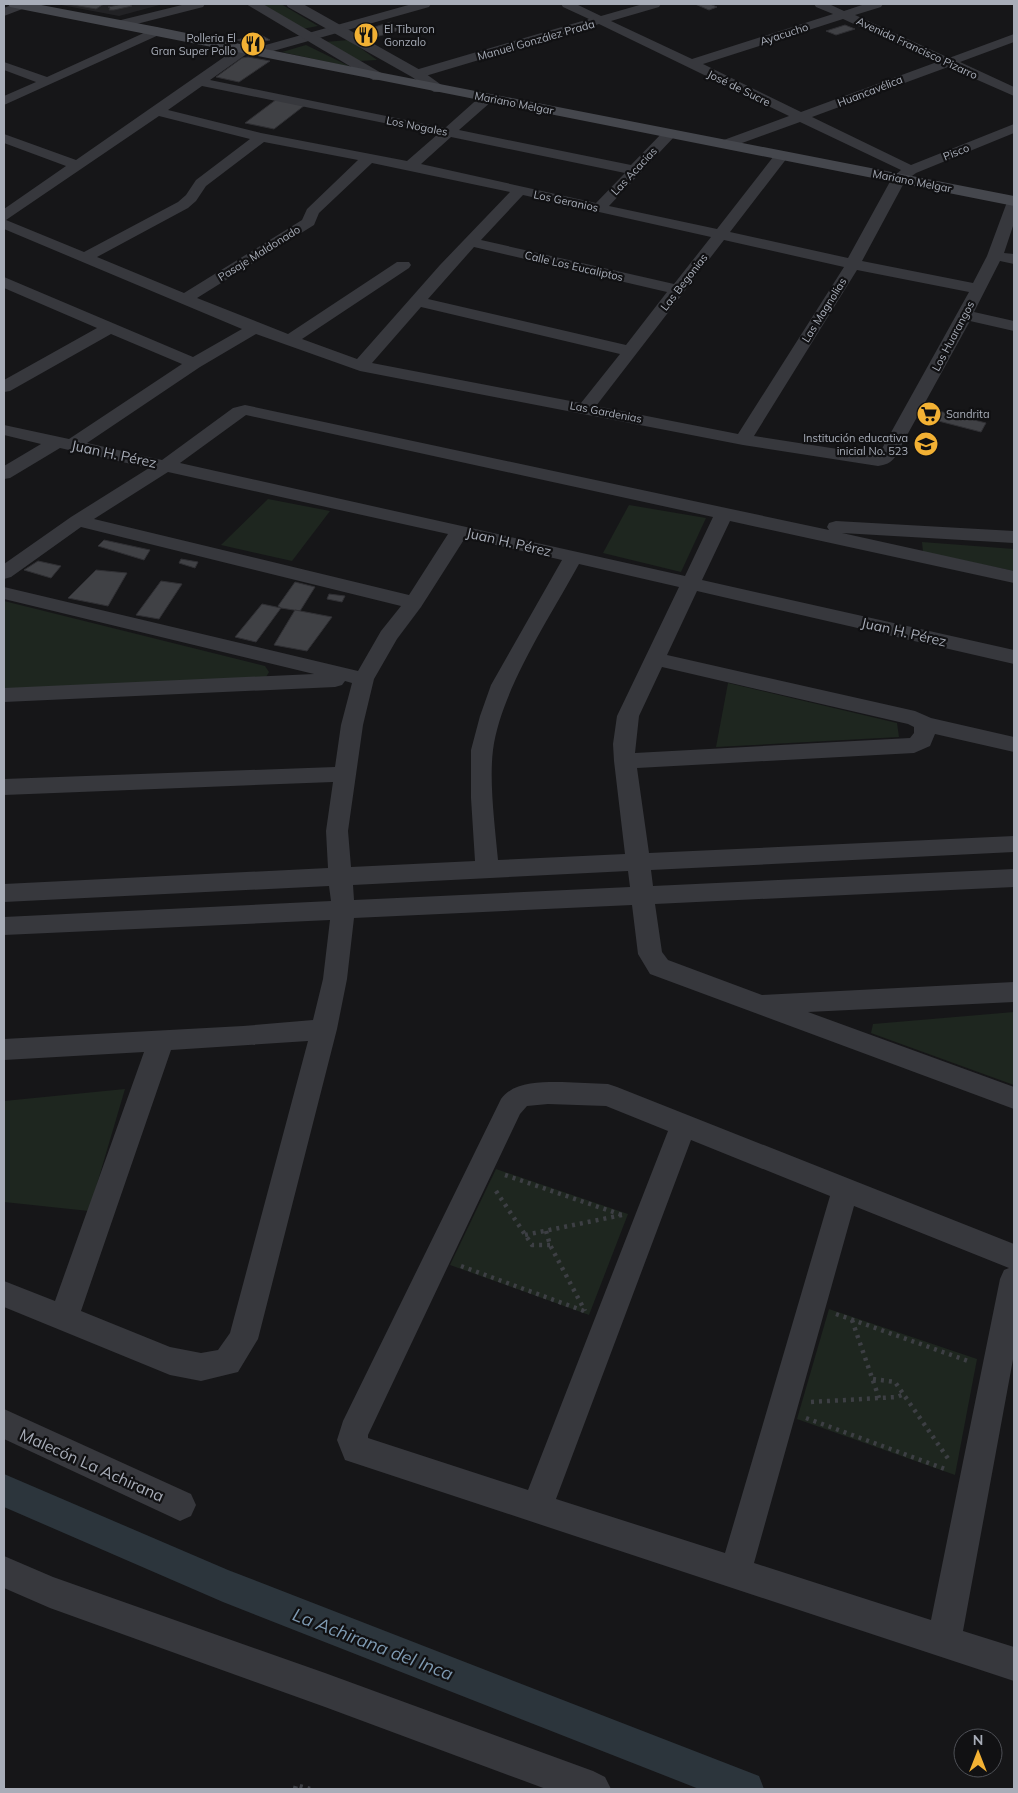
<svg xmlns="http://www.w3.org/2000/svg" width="1018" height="1793" font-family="Mulish,sans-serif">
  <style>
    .built { fill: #222225 }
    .green { fill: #1e261f }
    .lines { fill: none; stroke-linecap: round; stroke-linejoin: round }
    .canal { fill: #2c353c; fill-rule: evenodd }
    .building { fill: #404145; stroke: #303034 }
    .path { stroke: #3d3f44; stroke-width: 4.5; stroke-dasharray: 3 5; stroke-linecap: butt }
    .minor { fill: #37383d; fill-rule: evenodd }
    .tertiary { fill: #37383d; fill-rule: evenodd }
    .secondary { fill: #45474d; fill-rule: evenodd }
    .labels { text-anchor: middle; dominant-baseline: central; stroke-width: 4.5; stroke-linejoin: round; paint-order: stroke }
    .far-poi-label { font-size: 11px; fill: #a8adb8; stroke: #111113; text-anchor: start }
    .far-street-label { font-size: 11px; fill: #a8adb8; stroke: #111113 }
    .street-label { font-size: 14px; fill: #a8adb8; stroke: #111113 }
    .near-street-label { font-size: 16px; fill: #a8adb8; stroke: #111113 }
    .near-water-label { font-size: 18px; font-style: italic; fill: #7f9bb3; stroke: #111113 }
  </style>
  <rect width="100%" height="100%" fill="#161618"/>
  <polygon class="built" points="56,4 163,4 119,16"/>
  <g class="green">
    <polygon points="258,4 281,4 318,26 302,29"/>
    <polygon points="349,40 377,60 359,61 324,42"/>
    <polygon points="306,45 351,67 282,52"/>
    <polygon points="268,499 330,511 292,561 221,545"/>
    <polygon points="629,505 706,518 681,572 603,553"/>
    <polygon points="922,542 1014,549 1014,571 923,552"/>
    <polygon points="4,601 265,666 269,672 265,679 4,689"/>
    <polygon points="728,683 897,723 899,737 716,747"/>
    <polygon points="1014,1012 1014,1085 871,1033 873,1024"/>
    <polygon points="125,1089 89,1211 4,1202 4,1101"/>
    <polygon points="496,1169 628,1214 589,1315 450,1265"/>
    <polygon points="829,1309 977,1359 955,1475 797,1419"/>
  </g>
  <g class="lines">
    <polygon class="canal" points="4,1474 228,1570 759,1776 764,1789 699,1789 223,1602 4,1507"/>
  </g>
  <g class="building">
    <polygon points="67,4 104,4 96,9"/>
    <polygon points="123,4 129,4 132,6 114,10 109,10 110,8 108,7"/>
    <polygon points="695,4 710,4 717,7 709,10"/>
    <polygon points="391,22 403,29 369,39 358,32"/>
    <polygon points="845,25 855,29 836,35 826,31"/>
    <polygon points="259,34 270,40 250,44 237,40"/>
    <polygon points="248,57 270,61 239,82 216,77 242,58"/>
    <polygon points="277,99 305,105 274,129 245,123"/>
    <polygon points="927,408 986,423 981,432 923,417"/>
    <polygon points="104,540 150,550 144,560 98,546"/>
    <polygon points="181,559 198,562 195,568 179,563"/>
    <polygon points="38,561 61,566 51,578 24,570"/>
    <polygon points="96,570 127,573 108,606 68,598"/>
    <polygon points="161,581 182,584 159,619 136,615"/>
    <polygon points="295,582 315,587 300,611 281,608 278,606"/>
    <polygon points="329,594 345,596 342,602 327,599"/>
    <polygon points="262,604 281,608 256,642 235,637"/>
    <polygon points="295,610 332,617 307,651 274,645"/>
  </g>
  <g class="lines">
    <g class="path">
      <polyline points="505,1175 622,1215"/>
      <polyline points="496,1191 532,1245 550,1245"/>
      <polyline points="546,1231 550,1245 585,1311"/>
      <polyline points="525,1235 622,1215"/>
      <polyline points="461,1266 584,1311"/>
      <polyline points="836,1314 971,1362"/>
      <polyline points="852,1320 879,1398"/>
      <polyline points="873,1379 895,1382 949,1460"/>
      <polyline points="811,1402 897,1397 904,1394"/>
      <polyline points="806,1418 948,1470"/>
      <polyline points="295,1789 296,1785 310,1789"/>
    </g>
    <g class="minor">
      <polygon points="13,4 27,5 25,8 4,16 4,8"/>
      <polygon points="186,4 205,4 203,7 121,28 115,24 117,21"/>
      <path d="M412,4H431L429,7L259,55L254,56L248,53L210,80L445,128L482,95L487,94L494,98L492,101L459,130L631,165L664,131H674L676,134L674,137L609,206L717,229L777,152H787L789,155L787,158L730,232L848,258L892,178L901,170L800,122L731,147H721L719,144L721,141L789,116L599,24L422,77L417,78L410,74L412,71L589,19L563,7L561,4H576L601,16L643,4H661L659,7L611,21L692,59L833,14L816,7L814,4H829L844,11L865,4H883L881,7L855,15L949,58L1014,34V42L960,62L1014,87V96L948,67L812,117L911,165L1014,124V133L916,173L905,181L862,261L973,283L987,256L1007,202L1009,199L1014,198V223L1004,253L1014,254V264L1000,261L974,312L1014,321V331L970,321L895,457C891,463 885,465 878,466L743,445L360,371L256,334L200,367L87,443L162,460L233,408L245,405L829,530L827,527L829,523L836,521L1014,531V543L842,533L1014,571V583L730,521L702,580L1014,650V664L697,591L667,655L915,711L931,718L1014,737V752L935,734L930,746L914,753L637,768L649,853L1014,836V852L651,870L653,886L1014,869V887L655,904L662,952L668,960L762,995L1014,982V1002L808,1012L1014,1087V1109L650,974L638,954L632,905L354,918L347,979L337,1029L258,1339L238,1372L201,1381L170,1375L4,1307V1281L55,1301L144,1052L4,1060V1039L243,1026L313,1020L323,979L330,920L4,935V917L331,901L329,886L4,902V884L328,868L326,831L333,782L4,795V779L335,767L341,725L352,683L345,681L342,685L335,687L4,702V688L314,674L4,599V587L358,671L381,631L401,606L81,527L11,577L4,579V564L71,517L149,468L60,448L10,478L4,479V466L41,444L4,435V425L69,439L182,364L111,334L10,391L4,392V380L97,328L4,288V277L193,357L242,329L4,229V209L66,166L4,143V134L76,160L240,46L245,45L251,49ZM843,19L937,62L801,112L703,64ZM202,86L438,134L407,161L261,133L168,110ZM159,116L250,139L196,180L186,195L178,202L84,252L6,220ZM451,137L625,173L596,203L421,164ZM264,142L358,160L307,209L302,220L184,293L97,257L188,208L196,201L206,186ZM372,163L510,192L440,265L357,359L302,339L409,268L411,265L409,262H397L288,334L197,298L314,225L319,213ZM523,195L711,237L674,284L481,240ZM724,240L844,267L738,434L596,406ZM474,247L667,292L626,345L428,299ZM857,270L969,292L879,454L876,455L754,436ZM421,307L620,354L581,403L372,363ZM246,415L713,517L685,576L180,463ZM168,472L448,534L409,595L94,519ZM465,538L562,560L491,685L480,716L471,750V798L475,861L351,867L348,831L363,725L374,679L397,639L421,607ZM579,564L679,587L617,716L613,744L614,761L625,854L498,860C495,827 489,782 493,750C501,690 550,617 579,564ZM662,667L908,724L914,727V733L910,738L635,753L639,716ZM628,871L630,887L354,900L353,885ZM308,1041L230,1333L218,1350L201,1353L170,1347L81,1311L171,1050Z"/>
      <polygon points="157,27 163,31 161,34 4,105 4,96 36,82 4,70 4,62 47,77"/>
      <path d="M562,1082L608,1084L617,1087L1014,1244V1354L963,1631L1014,1647V1681L345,1460L337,1440L343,1421L501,1099C514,1081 541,1082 562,1082ZM548,1104L606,1106L668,1131L528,1490L368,1438V1435L520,1114L527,1106ZM691,1140L830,1196L725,1553L556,1499ZM854,1206L1009,1268L1004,1270L1000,1279L931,1620L754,1563Z"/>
      <polygon points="4,1409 191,1494 196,1505 191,1516 180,1521 4,1439"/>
      <polygon points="4,1556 53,1577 325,1673 593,1771 605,1777 611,1789 546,1789 325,1707 50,1608 4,1588"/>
    </g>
    <g class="tertiary">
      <polygon points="246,4 263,4 383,74 386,77 383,80 373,80"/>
      <polygon points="286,4 303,4 422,71 447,89 444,92 434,92 412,77 288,7"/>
    </g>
    <polygon class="secondary" points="8,4 36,4 157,27 378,72 1014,196 1014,206 15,8 10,7"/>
  </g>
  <defs>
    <symbol id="restaurant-disc" viewBox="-11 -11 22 22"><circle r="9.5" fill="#f2b134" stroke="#111113"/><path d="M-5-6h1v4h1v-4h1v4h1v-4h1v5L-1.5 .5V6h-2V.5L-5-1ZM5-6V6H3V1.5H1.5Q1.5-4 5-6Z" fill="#111"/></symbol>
    <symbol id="supermarket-disc" viewBox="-11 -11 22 22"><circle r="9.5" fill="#f2b134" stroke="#111113"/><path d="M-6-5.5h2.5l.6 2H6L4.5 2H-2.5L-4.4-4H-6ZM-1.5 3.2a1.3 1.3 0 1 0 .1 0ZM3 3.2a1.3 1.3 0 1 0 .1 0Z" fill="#111"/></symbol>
    <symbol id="school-disc" viewBox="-11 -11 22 22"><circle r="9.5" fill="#f2b134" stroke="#111113"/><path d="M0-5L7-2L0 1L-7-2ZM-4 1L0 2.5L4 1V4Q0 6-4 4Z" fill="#111"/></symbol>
  </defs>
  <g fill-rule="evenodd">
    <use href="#restaurant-disc" x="352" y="21" width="28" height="28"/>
    <use href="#restaurant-disc" x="239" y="30" width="28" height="28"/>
    <use href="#supermarket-disc" x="915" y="400" width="28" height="28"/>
    <use href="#school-disc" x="912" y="430" width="28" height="28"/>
  </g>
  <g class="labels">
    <g class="far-poi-label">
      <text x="384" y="29">El Tiburon<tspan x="384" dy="13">Gonzalo</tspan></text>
      <text x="236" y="38" text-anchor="end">Polleria El<tspan x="236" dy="13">Gran Super Pollo</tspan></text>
      <text x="946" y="414">Sandrita</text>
      <text x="908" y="438" text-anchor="end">Institución educativa<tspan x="908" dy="13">inicial No. 523</tspan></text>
    </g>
    <g class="far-street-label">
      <text transform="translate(784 34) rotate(-18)">Ayacucho</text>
      <text transform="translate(536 40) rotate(-16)">Manuel González Prada</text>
      <text transform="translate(917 48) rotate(25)">Avenida Francisco Pizarro</text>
      <text transform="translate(739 88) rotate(26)">José de Sucre</text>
      <text transform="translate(870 91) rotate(-21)">Huancavélica</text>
      <text transform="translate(514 103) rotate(11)">Mariano Melgar</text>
      <text transform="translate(417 126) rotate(11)">Los Nogales</text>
      <text transform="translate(956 152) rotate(-22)">Pisco</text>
      <text transform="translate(634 171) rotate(-47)">Las Acacias</text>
      <text transform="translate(912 181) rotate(11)">Mariano Melgar</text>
      <text transform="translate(566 201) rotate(12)">Los Geranios</text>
      <text transform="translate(259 253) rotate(-32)">Pasaje Maldonado</text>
      <text transform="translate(574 266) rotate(13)">Calle Los Eucaliptos</text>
      <text transform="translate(684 282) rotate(-52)">Las Begonias</text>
      <text transform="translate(824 310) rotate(-58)">Las Magnolias</text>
      <text transform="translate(953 336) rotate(-62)">Los Huarangos</text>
      <text transform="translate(606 412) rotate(11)">Las Gardenias</text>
    </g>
    <g class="street-label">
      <text transform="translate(114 454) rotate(12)">Juan H. Pérez</text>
      <text transform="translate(509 542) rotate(13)">Juan H. Pérez</text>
      <text transform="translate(904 632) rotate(13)">Juan H. Pérez</text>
    </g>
    <g class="near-street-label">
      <text transform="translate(92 1465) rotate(24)">Malecón La Achirana</text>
    </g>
    <g class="near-water-label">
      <text transform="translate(373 1644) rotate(21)">La Achirana del Inca</text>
    </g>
  </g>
  <rect width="1018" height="1793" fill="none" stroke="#a8adb8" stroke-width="10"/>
  <g transform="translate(978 1753)"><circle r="24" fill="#111113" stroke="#4d4f55"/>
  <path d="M0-4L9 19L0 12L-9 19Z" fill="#f2b134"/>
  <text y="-8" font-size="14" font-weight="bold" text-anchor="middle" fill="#a8adb8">N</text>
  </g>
</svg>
